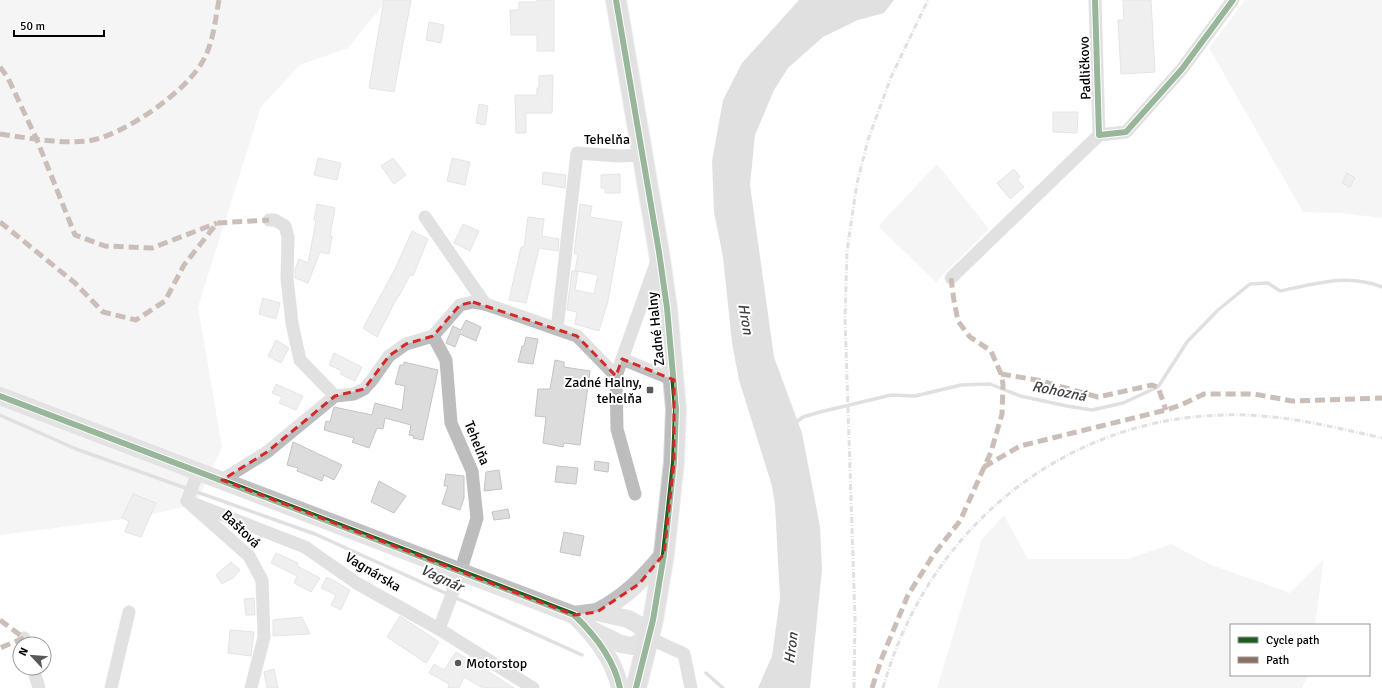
<svg xmlns="http://www.w3.org/2000/svg" width="1382" height="688" font-family="Signika,sans-serif">
  <style>
    .green { fill: #e9e9e9 }
    .water { fill: #bbb }
    .lines { fill: none; stroke-linecap: round; stroke-linejoin: round }
    .stream { stroke: #bbb; stroke-width: 3.5 }
    .building { fill: #dcdcdc; stroke: #c4c4c4; fill-rule: evenodd }
    .primary-casing { stroke: #dbdbdb; stroke-width: 22 }
    .street { stroke: #bdbdbd; stroke-width: 13 }
    .secondary { stroke: #c0c0c0; stroke-width: 18 }
    .primary { stroke: #bdbdbd; stroke-width: 20 }
    .rail { stroke: #bdbdbd; stroke-width: 3; stroke-dasharray: 6 2 1 2; stroke-linecap: butt }
    .quiet { stroke: #8d6e63; stroke-width: 5; stroke-dasharray: 10 5; stroke-linecap: butt }
    .cycleway-casing { stroke: #fff; stroke-width: 8 }
    .cycleway { stroke: #1b5e20; stroke-width: 6 }
    .marked { fill: none; stroke: #d62828; stroke-width: 3; stroke-dasharray: 8 5; stroke-linejoin: round }
    .poi-dot { fill: #595959; stroke: #fff; stroke-width: 1.5 }
    .labels { text-anchor: middle; dominant-baseline: central; stroke-width: 4; stroke-linejoin: round; paint-order: stroke }
    .street-label { font-size: 14px; fill: #000; stroke: #fff }
    .poi-label { font-size: 14px; fill: #000; stroke: #fff; text-anchor: end }
    .water-label { font-size: 15px; font-style: italic; fill: #3f3f3f; stroke: #fff }
  </style>
  <rect width="100%" height="100%" fill="#fff"/>
  <g class="green">
    <polygon points="0,0 387,0 348,48 300,65 261,107 198,307 222,447 196,504 140,517 0,535"/>
    <polygon points="1245,0 1382,0 1382,218 1340,213 1303,212 1209,48"/>
    <polygon points="937,164 989,229 936,282 879,227 880,224"/>
    <polygon points="1004,515 1028,559 1128,559 1171,544 1209,564 1290,593 1324,559 1315,625 1231,625 1231,675 1308,675 1302,688 937,688 982,539"/>
  </g>
  <polygon class="water" points="799,0 894,0 884,13 858,20 823,37 788,68 774,90 755,135 750,185 774,357 802,433 820,527 822,570 810,688 758,688 772,656 780,598 775,505 772,486 739,380 732,343 723,257 714,212 712,161 723,100 742,63"/>
  <g class="lines">
    <g class="stream">
      <polyline points="0,415 76,449 315,534 582,655"/>
      <path d="M795,423L803,417L820,412L891,395L915,396L961,385L990,384L1020,396L1067,406L1092,410L1123,403L1158,387L1187,342L1218,310L1250,284L1268,283L1280,291C1315,284 1347,273 1382,287"/>
      <polyline points="706,673 723,688"/>
    </g>
  </g>
  <g class="building">
    <polygon points="384,0 411,0 394,92 369,88"/>
    <polygon points="537,0 554,0 554,51 537,51 537,35 511,35 510,10 519,10 519,2 537,2"/>
    <polygon points="1123,0 1151,0 1155,72 1121,74 1118,20 1124,20"/>
    <polygon points="429,22 444,25 441,43 426,40"/>
    <polygon points="553,75 552,113 526,113 526,133 516,133 515,95 537,95 537,88 539,88 539,76"/>
    <polygon points="479,104 488,106 485,125 476,123"/>
    <polygon points="1053,112 1078,112 1077,133 1053,132"/>
    <polygon points="318,158 341,163 337,180 314,175"/>
    <polygon points="393,158 406,175 394,184 381,166"/>
    <polygon points="452,158 470,162 465,185 447,181"/>
    <polygon points="1014,169 1020,177 1017,179 1024,187 1010,199 997,183"/>
    <polygon points="543,172 566,175 565,188 542,184"/>
    <polygon points="1347,173 1355,178 1350,187 1342,183"/>
    <polygon points="620,174 620,193 605,193 605,188 601,188 601,175"/>
    <polygon points="317,204 335,208 330,236 332,236 329,254 320,252 308,283 295,278 295,269 299,259 308,263 316,221 314,220"/>
    <path d="M580,204L592,206L590,217L622,222L608,301L599,331L575,324L577,312L567,310L572,271H578H575L578,254H574ZM578,271L598,275L594,294L575,290Z"/>
    <polygon points="528,217 544,219 542,236 559,239 558,251 539,248 526,303 509,300 521,247 524,247"/>
    <polygon points="463,224 479,231 470,251 454,243"/>
    <polygon points="412,231 428,239 413,276 410,275 399,296 398,296 377,337 363,328 395,269"/>
    <polygon points="263,298 280,303 276,319 259,314"/>
    <polygon points="466,320 481,327 476,341 460,334 455,347 446,343 453,326 461,330"/>
    <polygon points="526,337 538,339 533,364 518,362 522,346 524,346"/>
    <polygon points="276,340 289,348 281,363 268,356"/>
    <polygon points="334,353 362,367 355,381 340,374 342,371 329,365"/>
    <polygon points="555,360 564,362 564,367 590,371 580,445 564,443 563,447 543,443 546,417 535,416 538,389 550,389"/>
    <polygon points="404,362 438,370 423,440 413,438 414,436 409,435 411,425 385,418 383,429 377,428 369,448 352,442 354,438 324,430 326,421 330,422 334,407 372,415 375,403 402,410 405,386 395,384 400,365 404,365"/>
    <polygon points="276,384 303,396 296,410 279,403 282,397 272,393"/>
    <polygon points="293,442 342,465 334,480 324,475 322,481 297,471 298,468 287,465"/>
    <polygon points="595,461 609,463 608,472 594,470"/>
    <polygon points="557,466 578,468 576,484 555,482"/>
    <polygon points="499,470 502,489 484,491 486,472"/>
    <polygon points="446,474 464,476 464,498 460,510 442,504 448,486 444,486"/>
    <polygon points="379,481 406,496 394,513 371,502"/>
    <polygon points="133,494 156,503 141,537 125,532 129,521 122,518"/>
    <polygon points="508,509 510,518 494,520 492,512"/>
    <polygon points="564,532 584,536 580,556 560,552"/>
    <polygon points="276,553 298,563 297,566 320,578 311,592 294,583 297,576 271,563"/>
    <polygon points="231,562 240,570 233,578 222,584 216,575"/>
    <polygon points="327,577 350,590 341,610 331,605 336,595 321,588"/>
    <polygon points="254,598 255,615 246,615 244,599"/>
    <polygon points="400,616 439,642 426,663 387,637"/>
    <polygon points="302,617 310,634 273,636 273,620"/>
    <polygon points="230,630 254,632 251,656 228,653"/>
    <polygon points="456,652 478,665 514,688 483,688 464,677 459,688 448,688 449,684 429,673 434,664 444,670"/>
    <polygon points="274,669 278,688 267,688 264,672"/>
  </g>
  <g class="lines">
    <defs>
      <polyline id="primary" points="616,0 659,252 667,308 676,409 674,462 664,554 653,620 636,688"/>
    </defs>
    <use href="#primary" class="primary-casing"/>
    <g class="street">
      <polyline points="1099,135 1126,132 1182,69 1233,0"/>
      <polyline points="269,220 275,220 285,226 288,237 287,278 292,323 300,360 335,396"/>
      <polyline points="951,278 1099,135 1095,0"/>
      <polyline points="485,304 577,336 616,376"/>
      <polyline points="557,329 577,153 619,156 643,155"/>
      <polyline points="433,336 446,360 451,423 472,471 477,518 460,573 439,629"/>
      <polyline points="622,359 674,380"/>
      <polyline points="198,472 187,501 249,556 262,580 264,637 251,688"/>
      <polyline points="222,480 267,452 335,396 354,394 364,389 372,380 389,356 406,344 433,336 460,305 473,302 485,304 425,217"/>
      <polyline points="635,494 617,429 616,376 658,258"/>
      <polyline points="187,501 305,547 358,584 439,629 533,688"/>
      <polyline points="24,638 25,644"/>
      <polyline points="649,638 684,654 691,688"/>
      <polyline points="33,668 39,688"/>
      <polyline points="111,688 129,612"/>
    </g>
    <g class="secondary">
      <path d="M0,396L574,615C595,635 614,659 620,688"/>
      <path d="M597,612C626,597 643,579 664,554"/>
      <polyline points="574,615 597,612 628,619 639,625 649,638 632,646 621,644 590,629"/>
    </g>
    <use href="#primary" class="primary"/>
    <g class="rail">
      <polyline points="854,688 855,618 845,319 847,251 857,183 868,140 891,77 928,0"/>
      <path d="M883,688C926,532 1060,419 1223,415C1277,413 1330,426 1382,438"/>
    </g>
    <g class="quiet">
      <polyline points="0,67 8,78 37,140 75,235 105,246 152,248 217,223"/>
      <path d="M0,134C28,138 60,144 88,141C122,136 183,94 201,64C213,46 215,21 219,0"/>
      <polyline points="0,222 75,283 103,312 136,320 165,301 184,265 217,223 269,220"/>
      <polyline points="1001,374 1037,380 1098,397 1152,385 1158,387 1166,410"/>
      <polyline points="984,467 1020,446 1166,410 1181,405 1204,394 1254,394 1292,401 1382,398"/>
      <polyline points="0,620 24,638 0,648"/>
      <polyline points="872,688 881,660 908,595 934,554 960,521 991,452 1002,414 1003,384 1001,374 991,351 970,337 958,321 954,301 951,278"/>
    </g>
    <defs>
      <g id="cycleway">
        <polyline points="616,0 659,252 667,308 676,409 674,462 664,554 653,620 636,688"/>
        <polyline points="1095,0 1099,135 1126,132 1182,69 1233,0"/>
        <path d="M0,396L574,615C595,635 614,659 620,688"/>
      </g>
    </defs>
    <use href="#cycleway" class="cycleway-casing"/>
    <use href="#cycleway" class="cycleway"/>
  </g>
  <path d="M0 0H1382V688H0ZM473,302L577,336L616,376L622,359L674,380V462L664,554L639,584L597,612L574,615L222,480L267,452L335,396L364,389L389,356L406,344L433,336L460,305Z" fill="#fff" fill-opacity=".55" fill-rule="evenodd"/>
  <path class="marked" d="M473,302L577,336L616,376L622,359L674,380V462L664,554L639,584L597,612L574,615L222,480L267,452L335,396L364,389L389,356L406,344L433,336L460,305Z"/>
  <g class="poi-dot">
    <rect x="646" y="386" width="8" height="8" rx="2"/>
    <circle cx="458" cy="663" r="4"/>
  </g>
  <g class="labels">
    <g class="street-label">
      <text transform="translate(1085 68) rotate(-92)">Padličkovo</text>
      <text x="607" y="139">Tehelňa</text>
      <text transform="translate(656 329) rotate(-96)">Zadné Halny</text>
      <text transform="translate(477 443) rotate(68)">Tehelňa</text>
      <text transform="translate(241 529) rotate(44)">Baštová</text>
      <text transform="translate(373 572) rotate(31)">Vagnárska</text>
    </g>
    <g class="poi-label">
      <text x="642" y="382">Zadné Halny,<tspan x="642" dy="16">tehelňa</tspan></text>
      <text x="466" y="663" text-anchor="start">Motorstop</text>
    </g>
    <g class="water-label">
      <text transform="translate(746 319) rotate(80)">Hron</text>
      <text transform="translate(1059 391) rotate(11)">Rohozná</text>
      <text transform="translate(442 578) rotate(25)">Vagnár</text>
      <text transform="translate(791 648) rotate(-83)">Hron</text>
    </g>
  </g>
  <rect x="1230" y="624" width="140" height="52" fill="#ffffff" stroke="#999999"/>
  <rect x="1238" y="637" width="20" height="6" fill="#1b5e20" stroke="#999999"/>
  <text x="1266" y="644" font-size="12" fill="#000000">Cycle path</text>
  <rect x="1238" y="657" width="20" height="6" fill="#8d6e63" stroke="#999999"/>
  <text x="1266" y="664" font-size="12" fill="#000000">Path</text>
  <g transform="translate(32 656) rotate(296)"><circle r="19" fill="#ffffff" stroke="#999999"/>
  <path d="M0-3L7 15L0 10L-7 15Z" fill="#595959"/>
  <text y="-6" font-size="11" font-weight="bold" text-anchor="middle" fill="#000000">N</text>
  </g>
  <path d="M14 30v6h90v-6" fill="none" stroke="#000000" stroke-width="2"/>
  <text x="20" y="30" font-size="12" fill="#000000" stroke="#ffffff" stroke-width="3" paint-order="stroke">50 m</text>
</svg>
